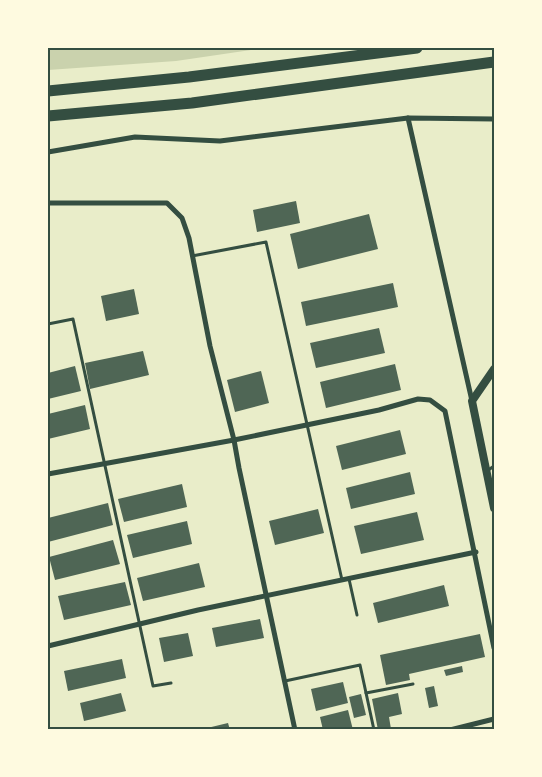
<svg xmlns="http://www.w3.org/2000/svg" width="542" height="777" font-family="'PT Sans',sans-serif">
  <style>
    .green { fill: #cad2ad }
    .building { fill: #4f6655 }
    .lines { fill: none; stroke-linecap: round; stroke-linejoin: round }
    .service { stroke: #344e41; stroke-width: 3 }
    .minor { stroke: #344e41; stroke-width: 5 }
    .tertiary { stroke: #344e41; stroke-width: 8 }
    .motorway { stroke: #344e41; stroke-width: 11 }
    .neatline { fill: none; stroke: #344e41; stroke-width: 2 }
  </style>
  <rect width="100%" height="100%" fill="#e9edc9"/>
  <polygon class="green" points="48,48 264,48 176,61 48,70"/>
  <g class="building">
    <polygon points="296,201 300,223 257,232 253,210"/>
    <polygon points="369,214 378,249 298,269 290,234"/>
    <polygon points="393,283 398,307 306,326 301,302"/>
    <polygon points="134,289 139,314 106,321 101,296"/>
    <polygon points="379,328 385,353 316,368 310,343"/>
    <polygon points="143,351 149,375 90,389 85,363"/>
    <polygon points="395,364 401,390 326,408 320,382"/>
    <polygon points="75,366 81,391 48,399 48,373"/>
    <polygon points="261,371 269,403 235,412 227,380"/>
    <polygon points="85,405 90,429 48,439 48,414"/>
    <polygon points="400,430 406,454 342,470 336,446"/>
    <polygon points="410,472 415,494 351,509 346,488"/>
    <polygon points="182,484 187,507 124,522 118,499"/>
    <polygon points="108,503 113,525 48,542 48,518"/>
    <polygon points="318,509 324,533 275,545 269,521"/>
    <polygon points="417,512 424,540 361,554 354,526"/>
    <polygon points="187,521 192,544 133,558 127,535"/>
    <polygon points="113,540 120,564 55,580 49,557"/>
    <polygon points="199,563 205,587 143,601 137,578"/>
    <polygon points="125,582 131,605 64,620 58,596"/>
    <polygon points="444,585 449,606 378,623 373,603"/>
    <polygon points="260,619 264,638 216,647 212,628"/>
    <polygon points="188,633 193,656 164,662 159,638"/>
    <polygon points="480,634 485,657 409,674 410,680 386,685 380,655"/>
    <polygon points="122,659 126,678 68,691 64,671"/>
    <polygon points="462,666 463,672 446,676 444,670"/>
    <polygon points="343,682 348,703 316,711 311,689"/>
    <polygon points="434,686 438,706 429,708 425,688"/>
    <polygon points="121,693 126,711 84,721 80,703"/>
    <polygon points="398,693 402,714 389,717 391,729 378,730 372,699"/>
    <polygon points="361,694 366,715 354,718 349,697"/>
    <polygon points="348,710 353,730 323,730 320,717"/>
    <polygon points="228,723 230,730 203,730 203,729"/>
  </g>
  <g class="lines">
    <g class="service">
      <polyline points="192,256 266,242 342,580"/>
      <polyline points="48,324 73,319 153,686 171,683"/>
      <polyline points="487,471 494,466"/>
      <polyline points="349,579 357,615"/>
      <polyline points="285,681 360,665 374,730"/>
      <polyline points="366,693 413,684"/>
    </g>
    <g class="minor">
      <polyline points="408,118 472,401"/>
      <polyline points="48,152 135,137 220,141 408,118 494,119"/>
      <polyline points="48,203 167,203 182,218 189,238 210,346 234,440 239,468 295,730"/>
      <polyline points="48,474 234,440 379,410 418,399 430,400 445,411 494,648"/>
      <polyline points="48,646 198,610 476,552"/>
      <polyline points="450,730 494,719"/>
    </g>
    <polyline class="tertiary" points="494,369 472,401 494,508"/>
    <g class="motorway">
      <polyline points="48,91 189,77 417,48"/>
      <polyline points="48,116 192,103 494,62"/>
    </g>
  </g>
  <rect width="542" height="777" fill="none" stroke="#fefae0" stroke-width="98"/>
  <rect x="49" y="49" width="444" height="679" class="neatline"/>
</svg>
